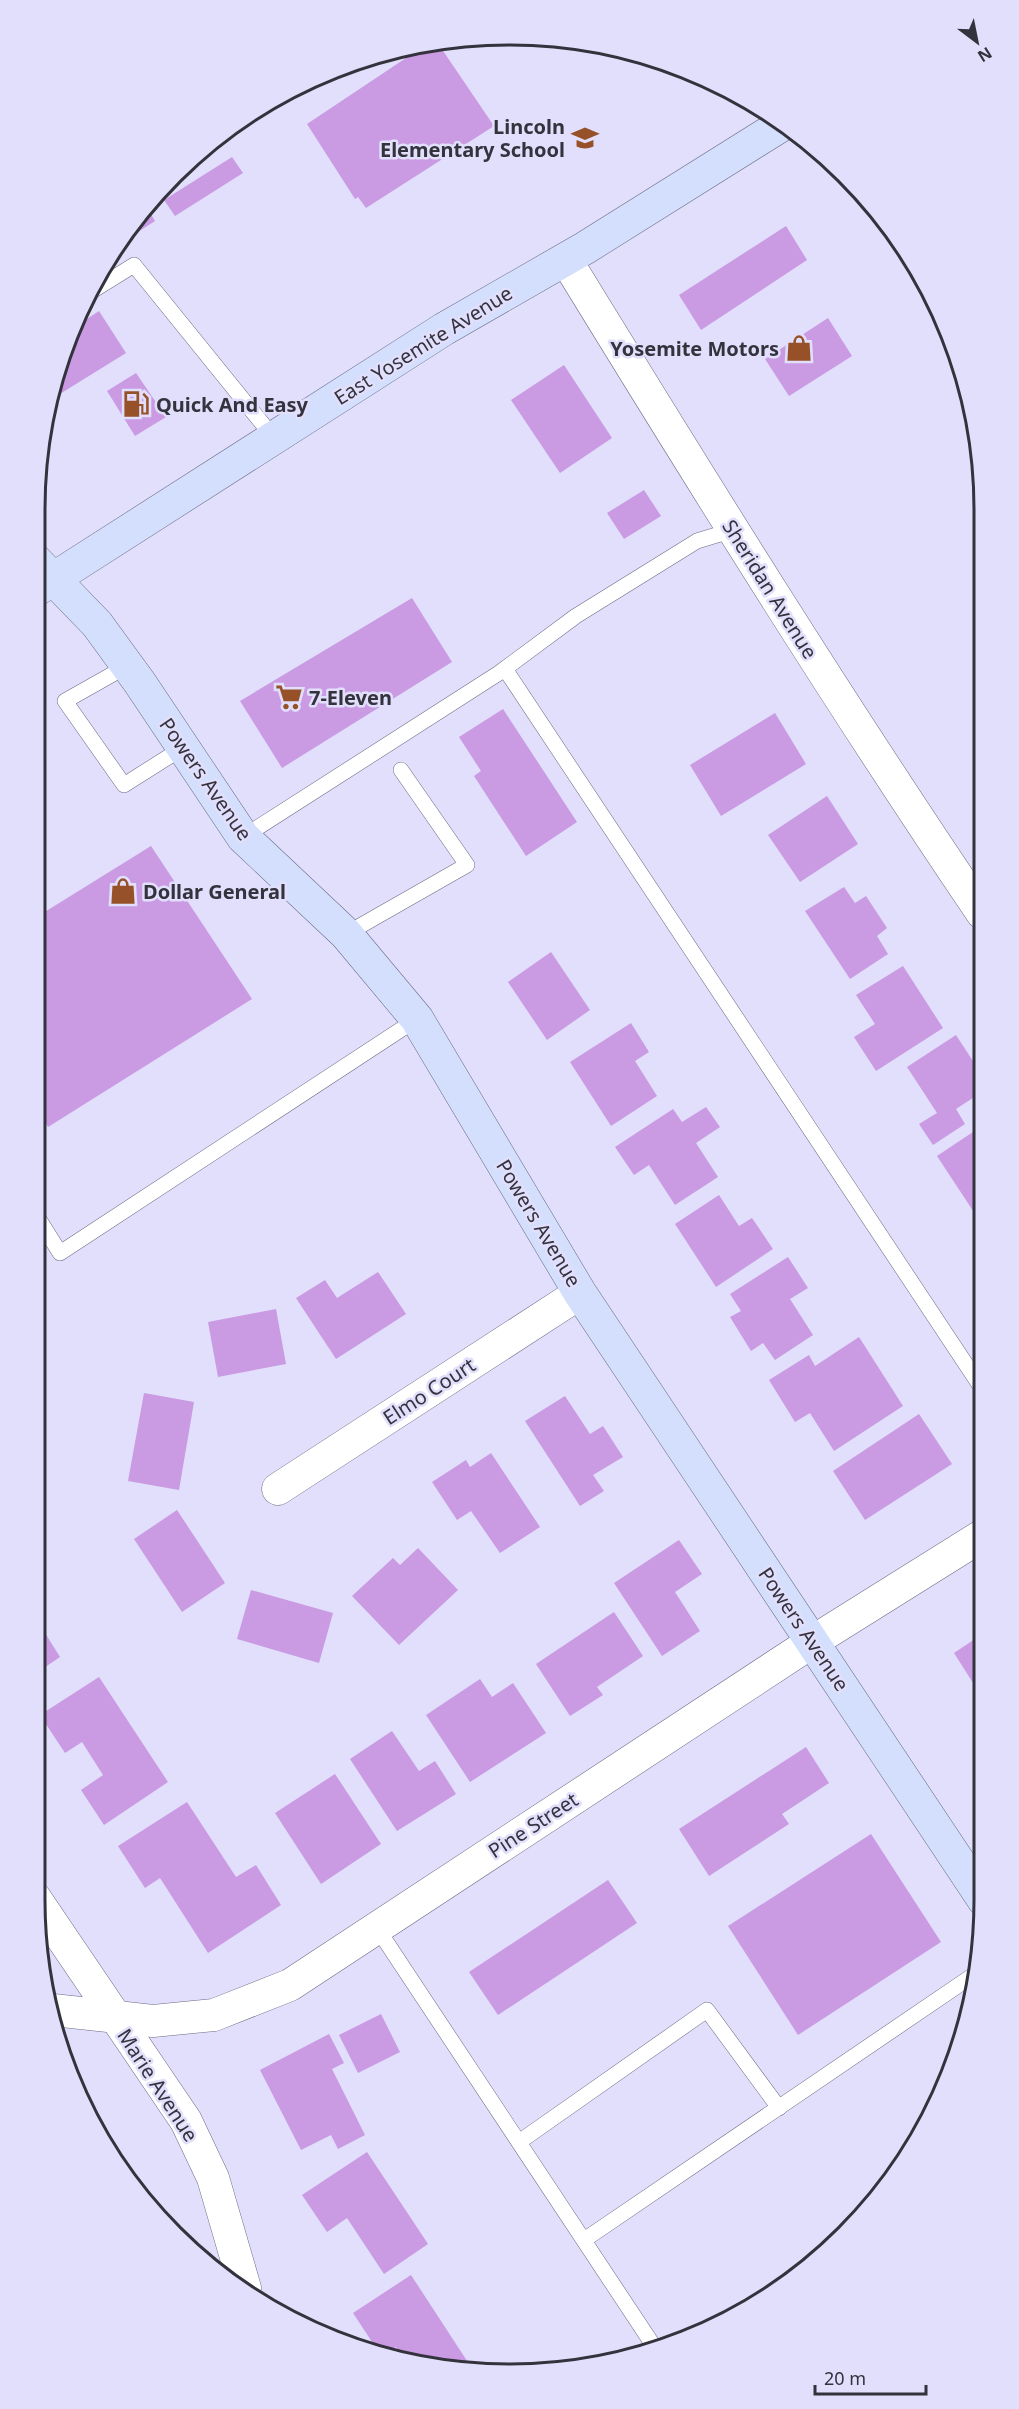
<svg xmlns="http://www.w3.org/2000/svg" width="1019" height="2409" font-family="'Noto Sans',sans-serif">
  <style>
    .building { fill: #ca9ae3 }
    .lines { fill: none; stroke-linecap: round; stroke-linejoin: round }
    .lane-casing { stroke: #6c6a83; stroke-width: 16 }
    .street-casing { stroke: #6c6a83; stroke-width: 33 }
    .secondary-casing { stroke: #6c6a83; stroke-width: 34 }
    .lane { stroke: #fff; stroke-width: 15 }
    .street { stroke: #fff; stroke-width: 32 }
    .secondary { stroke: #d3dffd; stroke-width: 33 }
    .labels { text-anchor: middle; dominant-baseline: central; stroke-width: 5; stroke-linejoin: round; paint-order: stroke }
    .poi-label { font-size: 20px; font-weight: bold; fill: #33323d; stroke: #e1dffb; text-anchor: start }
    .street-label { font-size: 20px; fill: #33323d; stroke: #e1dffb }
    .rim { fill: none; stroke: #33323d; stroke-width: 3 }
  </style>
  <rect width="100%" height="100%" fill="#e1dffb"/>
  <g class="building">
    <polygon points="437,42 494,126 366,208 358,197 355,199 307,124 427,44"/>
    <polygon points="232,157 243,173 175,216 164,200"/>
    <polygon points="146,206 155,221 119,244 119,243"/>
    <polygon points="786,226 807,260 701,330 679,295"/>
    <polygon points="99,311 126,353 55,397 54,394 60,356 73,328"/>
    <polygon points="828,318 852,356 789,396 765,359"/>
    <polygon points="564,365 612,438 560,473 511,400"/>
    <polygon points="136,373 166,417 135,436 107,391"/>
    <polygon points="644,490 661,516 624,539 607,513"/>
    <polygon points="412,598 452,662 282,768 240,701"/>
    <polygon points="503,709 577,822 526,856 474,776 481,771 459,737"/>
    <polygon points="775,713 806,764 721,816 690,765"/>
    <polygon points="827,796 858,844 800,882 768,835"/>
    <polygon points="151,846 252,999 48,1127 35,1105 35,918"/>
    <polygon points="844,887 855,903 866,896 887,928 877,936 888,954 850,979 805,911"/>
    <polygon points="551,952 590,1010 547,1040 508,982"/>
    <polygon points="903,966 943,1028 876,1071 854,1037 875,1024 856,995"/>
    <polygon points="631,1023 649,1052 635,1061 657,1096 611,1126 570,1062"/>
    <polygon points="956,1035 982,1075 982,1092 956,1109 965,1124 933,1145 919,1124 937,1113 907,1067"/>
    <polygon points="706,1107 720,1127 696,1143 718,1177 675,1205 649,1165 634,1175 615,1147 673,1109 682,1122"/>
    <polygon points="982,1126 982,1148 983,1226 937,1156"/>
    <polygon points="719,1195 739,1226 752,1218 773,1249 716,1287 675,1224"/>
    <polygon points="788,1257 808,1288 790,1299 813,1335 775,1360 763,1343 751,1351 730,1317 741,1311 730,1294"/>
    <polygon points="378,1272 406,1314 336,1359 296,1298 325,1280 337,1298"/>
    <polygon points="276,1309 286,1364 218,1377 208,1322"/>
    <polygon points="859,1337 903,1406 834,1451 810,1413 795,1422 769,1380 809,1355 815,1366"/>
    <polygon points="144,1393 194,1402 179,1490 128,1481"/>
    <polygon points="565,1396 590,1434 603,1426 623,1457 593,1475 604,1491 580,1506 525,1421"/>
    <polygon points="919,1414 952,1464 865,1520 833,1471"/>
    <polygon points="491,1453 540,1527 500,1553 471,1511 457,1520 432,1482 466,1460 470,1467"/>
    <polygon points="177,1510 225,1583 182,1612 134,1539"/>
    <polygon points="679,1540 702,1574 675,1592 700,1631 662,1656 614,1583"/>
    <polygon points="418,1548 458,1590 399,1645 352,1596 393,1558 400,1565"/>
    <polygon points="251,1590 333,1613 319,1663 237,1639"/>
    <polygon points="614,1612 643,1656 597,1687 603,1695 570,1716 536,1664"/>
    <polygon points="35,1617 60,1657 35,1674"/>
    <polygon points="984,1633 984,1696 982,1697 954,1653"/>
    <polygon points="99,1677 168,1782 104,1825 81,1790 103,1775 82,1742 65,1753 40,1715"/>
    <polygon points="480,1679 492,1697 513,1683 546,1733 470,1782 426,1715"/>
    <polygon points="392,1731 419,1771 435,1761 456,1794 397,1831 350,1759"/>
    <polygon points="806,1747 829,1783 782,1814 789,1824 709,1876 679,1829"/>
    <polygon points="335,1774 381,1844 321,1884 275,1813"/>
    <polygon points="187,1802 236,1877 256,1865 281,1905 208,1953 160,1878 145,1888 118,1846"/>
    <polygon points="871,1834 941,1942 798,2035 728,1926"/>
    <polygon points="608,1880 637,1923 498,2015 469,1972"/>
    <polygon points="381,2014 400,2052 358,2073 339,2035"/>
    <polygon points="329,2034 344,2063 332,2069 365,2135 338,2149 331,2135 301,2150 260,2070"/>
    <polygon points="107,2143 127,2174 125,2175 104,2145"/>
    <polygon points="367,2152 428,2244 384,2274 347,2218 327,2232 302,2195"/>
    <polygon points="411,2275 471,2367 417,2365 405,2361 396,2347 385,2353 378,2351 353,2313"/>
  </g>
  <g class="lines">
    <defs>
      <g id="lane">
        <polyline points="89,293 134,265 274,438"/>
        <polyline points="127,666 65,701 124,785 184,747"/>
        <polyline points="505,669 983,1390"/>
        <polyline points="243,837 499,673 576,616 697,541 733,530"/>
        <polyline points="346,934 467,865 401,770"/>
        <polyline points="35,1213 60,1253 417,1019"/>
        <polyline points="377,1928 657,2351"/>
        <polyline points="519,2142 707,2010 779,2108"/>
        <polyline points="584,2240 972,1976"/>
      </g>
      <g id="street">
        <path d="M566,260C701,480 837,699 982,913"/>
        <polyline points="278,1489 580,1293"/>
        <polyline points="35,1898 186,2121 213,2178 245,2288"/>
        <polyline points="53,2010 153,2021 214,2015 290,1985 812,1642 983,1535"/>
      </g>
      <g id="secondary">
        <polyline points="35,560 97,624 140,683 243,837 346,934 417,1019 580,1293 984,1900"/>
        <polyline points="36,590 444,329 585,248 783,124"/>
      </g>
    </defs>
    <use href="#lane" class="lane-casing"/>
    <use href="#street" class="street-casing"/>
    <use href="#secondary" class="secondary-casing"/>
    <use href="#lane" class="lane"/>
    <use href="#street" class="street"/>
    <use href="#secondary" class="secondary"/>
  </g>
  <defs>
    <symbol id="school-bare" viewBox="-9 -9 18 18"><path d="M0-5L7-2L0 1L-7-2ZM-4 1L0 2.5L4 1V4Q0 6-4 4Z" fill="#975128" stroke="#e1dffb" stroke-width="2.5" paint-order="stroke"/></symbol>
    <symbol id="shop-bare" viewBox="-9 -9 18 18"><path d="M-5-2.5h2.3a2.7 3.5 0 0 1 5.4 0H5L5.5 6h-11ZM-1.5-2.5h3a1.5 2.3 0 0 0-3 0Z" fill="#975128" stroke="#e1dffb" stroke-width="2.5" paint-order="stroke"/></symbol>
    <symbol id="fuel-bare" viewBox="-9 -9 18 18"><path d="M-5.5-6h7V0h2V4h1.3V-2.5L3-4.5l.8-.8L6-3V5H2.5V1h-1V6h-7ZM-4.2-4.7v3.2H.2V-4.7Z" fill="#975128" stroke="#e1dffb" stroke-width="2.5" paint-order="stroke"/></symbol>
    <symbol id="supermarket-bare" viewBox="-9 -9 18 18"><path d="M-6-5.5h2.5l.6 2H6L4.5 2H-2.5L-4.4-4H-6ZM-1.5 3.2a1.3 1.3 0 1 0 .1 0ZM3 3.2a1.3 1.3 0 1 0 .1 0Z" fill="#975128" stroke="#e1dffb" stroke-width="2.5" paint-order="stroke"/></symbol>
  </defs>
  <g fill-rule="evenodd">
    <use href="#school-bare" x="566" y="119" width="38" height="38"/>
    <use href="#shop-bare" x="780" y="329" width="38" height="38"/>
    <use href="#fuel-bare" x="117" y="385" width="38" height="38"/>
    <use href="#supermarket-bare" x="270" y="678" width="38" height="38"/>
    <use href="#shop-bare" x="104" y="872" width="38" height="38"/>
  </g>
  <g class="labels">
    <g class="poi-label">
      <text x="565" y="126" text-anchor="end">Lincoln<tspan x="565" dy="23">Elementary School</tspan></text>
      <text x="779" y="348" text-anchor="end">Yosemite Motors</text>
      <text x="156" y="404">Quick And Easy</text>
      <text x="309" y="697">7-Eleven</text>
      <text x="143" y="891">Dollar General</text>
    </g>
    <g class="street-label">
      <text transform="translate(423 345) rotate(-32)">East Yosemite Avenue</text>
      <text transform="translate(770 589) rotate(58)">Sheridan Avenue</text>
      <text transform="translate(206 779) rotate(55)">Powers Avenue</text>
      <text transform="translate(539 1223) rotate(59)">Powers Avenue</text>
      <text transform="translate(429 1391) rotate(-33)">Elmo Court</text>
      <text transform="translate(804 1629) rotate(56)">Powers Avenue</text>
      <text transform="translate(533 1825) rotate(-33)">Pine Street</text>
      <text transform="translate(158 2085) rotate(57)">Marie Avenue</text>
    </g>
  </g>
  <path d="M0 0H1019V2409H0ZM509 45H510A464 464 0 0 1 974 509V1900A464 464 0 0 1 510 2364H509A464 464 0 0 1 45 1900V509A464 464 0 0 1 509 45Z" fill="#e1dffb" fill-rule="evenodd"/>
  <path class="rim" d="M509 45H510A464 464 0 0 1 974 509V1900A464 464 0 0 1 510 2364H509A464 464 0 0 1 45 1900V509A464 464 0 0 1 509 45Z"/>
  <g transform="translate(977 42) rotate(148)" stroke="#e1dffb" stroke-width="4.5" paint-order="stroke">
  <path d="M0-4.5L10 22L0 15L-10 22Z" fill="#33323d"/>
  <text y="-9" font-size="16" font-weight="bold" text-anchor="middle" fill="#33323d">N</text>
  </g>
  <path d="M815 2385v9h111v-9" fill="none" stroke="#33323d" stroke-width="3"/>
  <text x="824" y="2385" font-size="18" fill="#33323d" stroke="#e1dffb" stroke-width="4.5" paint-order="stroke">20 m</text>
</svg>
